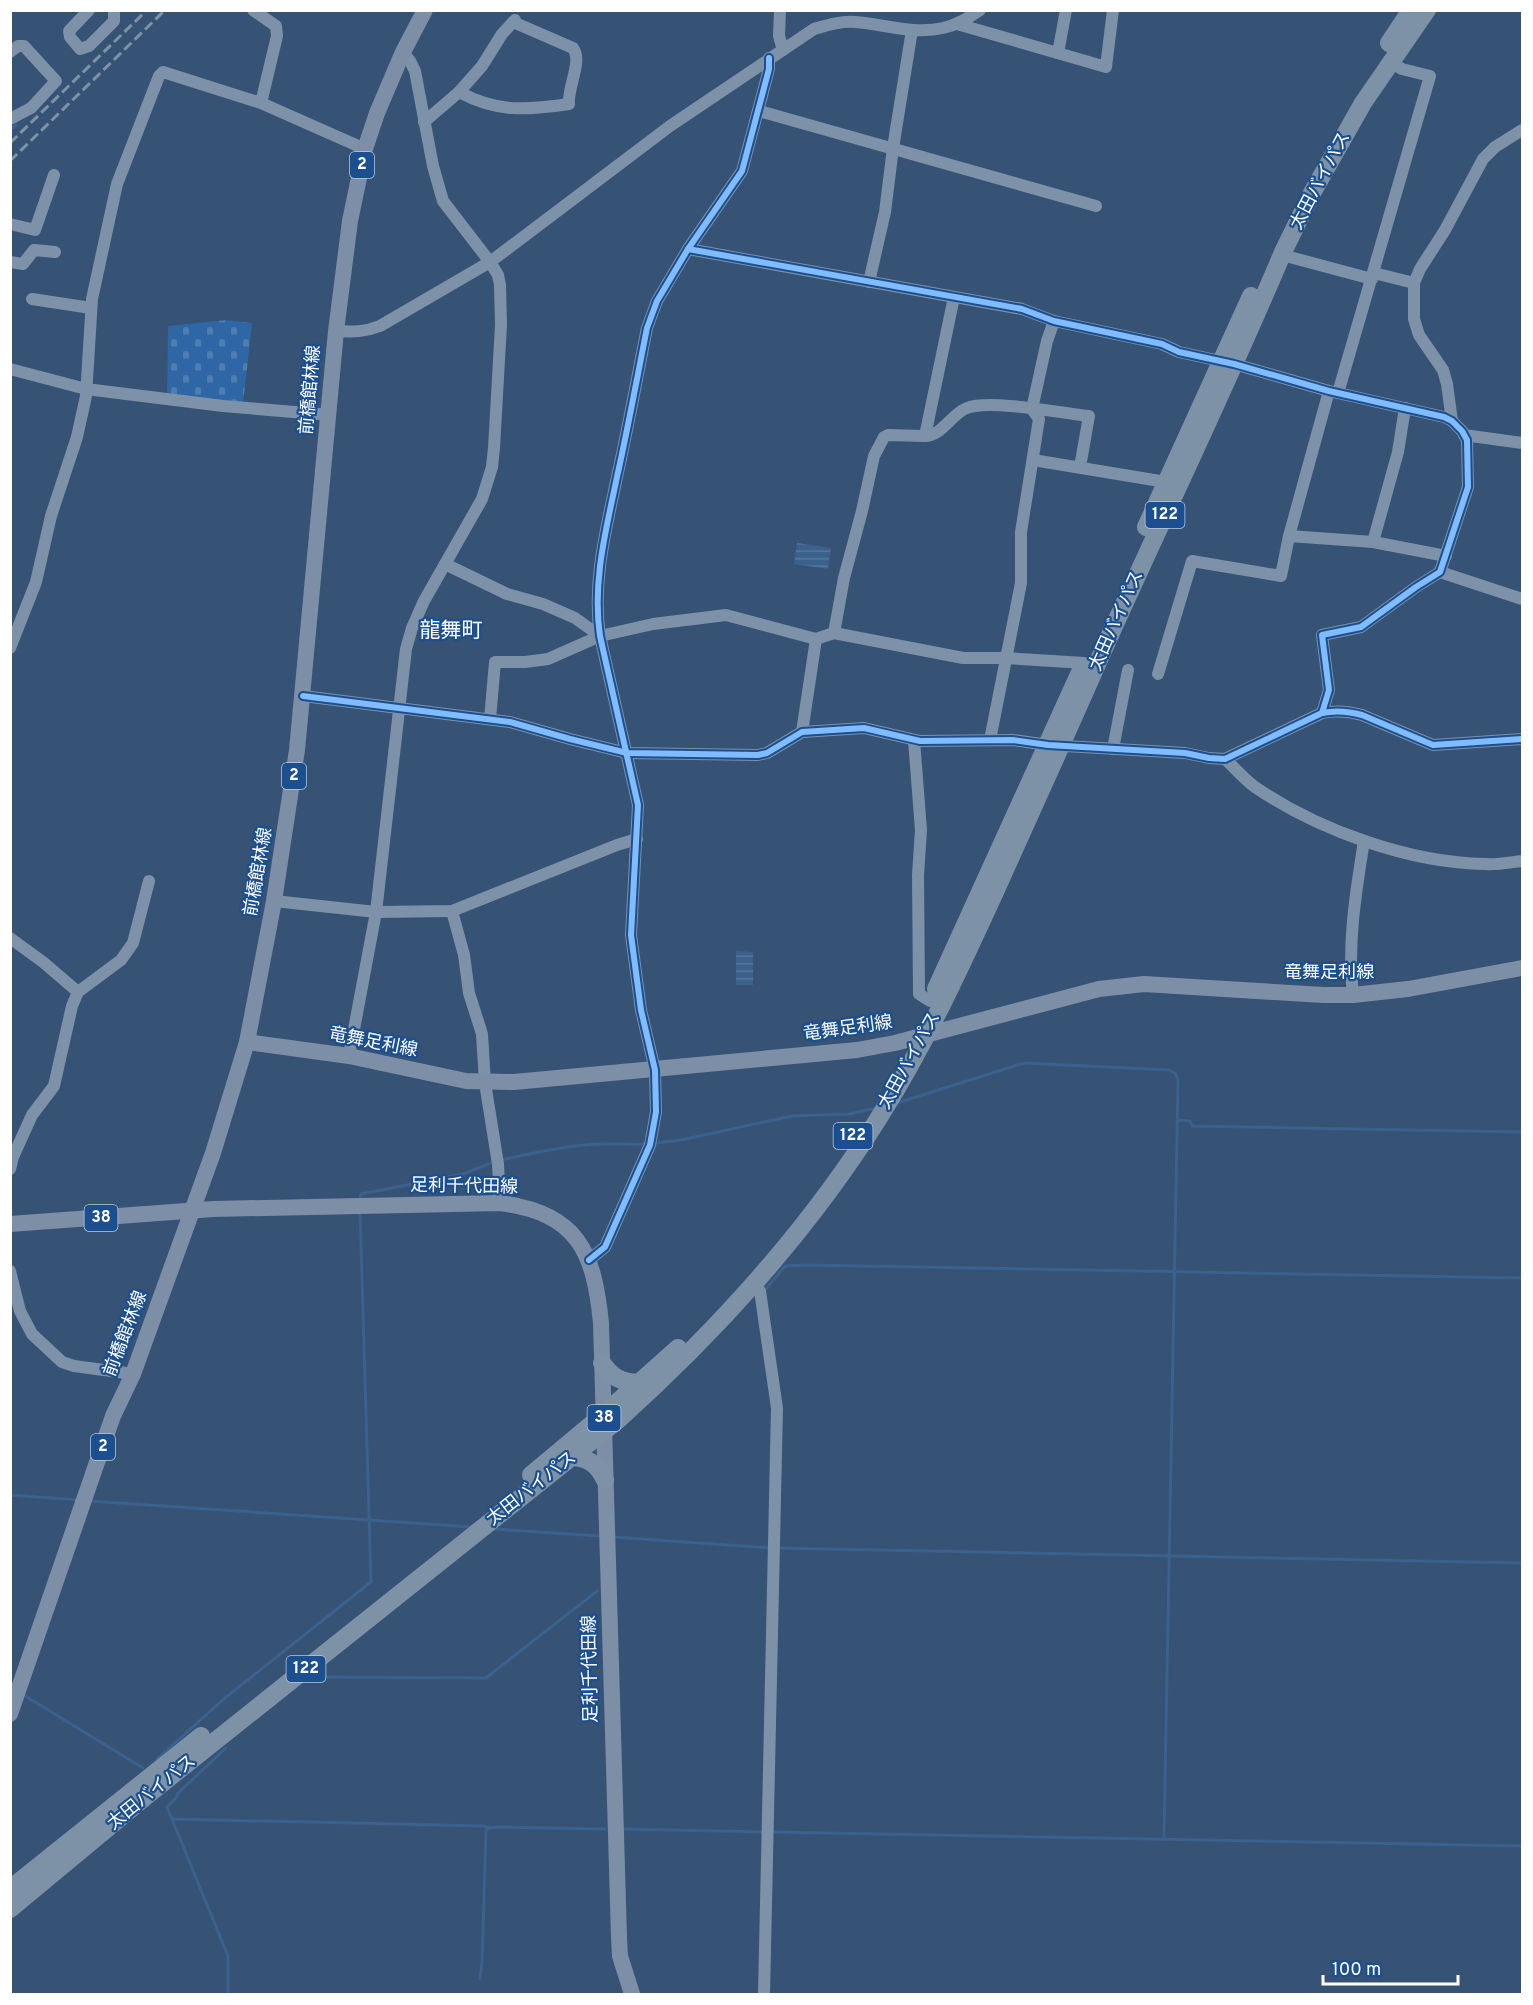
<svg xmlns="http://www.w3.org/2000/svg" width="1533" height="2005" font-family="Overpass,'Noto Sans JP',sans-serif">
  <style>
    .cemetery { fill: url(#cemetery-stones) }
    .water { fill: url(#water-rules) }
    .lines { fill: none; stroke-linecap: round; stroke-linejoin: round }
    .stream { stroke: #3b618d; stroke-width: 3 }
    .minor { stroke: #7d92a8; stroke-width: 12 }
    .major { stroke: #7d8ea7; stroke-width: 16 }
    .highway { stroke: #7e92a7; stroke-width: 18 }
    .rail { stroke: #7e92a7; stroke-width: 3; stroke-dasharray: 10 4.5; stroke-linecap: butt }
    .cycleway-casing { stroke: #1b4f8f; stroke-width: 10 }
    .cycleway { stroke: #80bcff; stroke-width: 6 }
    .labels { text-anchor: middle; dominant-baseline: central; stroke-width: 4.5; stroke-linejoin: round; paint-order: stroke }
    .shield { fill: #1b4f8f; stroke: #bbcadd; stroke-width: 1.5 }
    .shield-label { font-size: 16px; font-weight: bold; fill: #fff }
    .street-label { font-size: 18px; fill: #fff; stroke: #1b4f8f }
    .quarter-label { font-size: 21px; fill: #fff; stroke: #1b4f8f }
  </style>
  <defs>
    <pattern id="cemetery-stones" width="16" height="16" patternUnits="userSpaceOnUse" patternTransform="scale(1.5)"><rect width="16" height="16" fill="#2f66a5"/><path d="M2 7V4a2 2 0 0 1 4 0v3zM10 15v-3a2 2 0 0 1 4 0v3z" fill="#4e7db2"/></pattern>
    <pattern id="water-rules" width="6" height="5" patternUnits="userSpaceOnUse" patternTransform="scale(1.5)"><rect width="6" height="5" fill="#3b618d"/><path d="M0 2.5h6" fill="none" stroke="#58799e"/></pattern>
  </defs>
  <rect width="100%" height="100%" fill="#365274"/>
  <polygon class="cemetery" points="226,320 252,323 243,404 167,395 168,326"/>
  <g class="water">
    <polygon points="797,543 831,548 828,569 794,564"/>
    <polygon points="736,951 753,952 753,985 736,985"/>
  </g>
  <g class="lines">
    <g class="stream">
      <polyline points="10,130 16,125"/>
      <polyline points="897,1103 1024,1063 1169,1070 1175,1073 1178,1080 1164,1839"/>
      <polyline points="1177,1120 1190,1121 1192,1126 1522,1132"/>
      <polyline points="655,1143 681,1140 792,1116 849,1114 876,1108"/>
      <path d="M501,1160C525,1155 550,1149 575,1146C599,1142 622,1145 645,1144"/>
      <polyline points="360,1199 361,1194 463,1174 494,1162"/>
      <polyline points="767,1288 785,1266 806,1265 1522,1278"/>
      <polyline points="10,1495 80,1500"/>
      <polyline points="89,1501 472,1527"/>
      <polyline points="493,1529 600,1536"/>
      <polyline points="613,1537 771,1548"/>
      <polyline points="777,1548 1522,1563"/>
      <polyline points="319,1677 486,1678 597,1591"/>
      <polyline points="22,1694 143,1768"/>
      <polyline points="226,1748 177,1794 177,1797 167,1807 228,1956 228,1994"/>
      <polyline points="157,1759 225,1698 371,1582 360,1212"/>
      <polyline points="172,1819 483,1826 489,1828"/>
      <polyline points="623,1829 765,1832"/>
      <polyline points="771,1832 1522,1846"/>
      <polyline points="480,1979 482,1962 486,1831 489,1828 499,1827 605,1829"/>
    </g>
    <g class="minor">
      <polyline points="89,10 69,31 70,37 80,49 89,46 114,21 114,10"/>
      <polyline points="253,10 276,26 277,36 261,103"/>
      <polyline points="780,10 779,36 783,50"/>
      <polyline points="957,24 1106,67 1113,10"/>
      <polyline points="10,52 18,46 24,46 56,81 31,108 10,119"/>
      <polyline points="1058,53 1066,10"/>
      <path d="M459,92C498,113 527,110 569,104C567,88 583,61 573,48L513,22"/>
      <polyline points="759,111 1096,206"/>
      <polyline points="424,122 459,92 482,66 502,34 515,20"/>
      <polyline points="10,224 35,230 54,175"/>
      <polyline points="688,249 1022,309 1054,321 1162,344 1179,352 1234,364 1329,391 1444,417 1452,421 1462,431 1467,440 1468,487 1440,572 1416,587 1361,627 1322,635 1329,690 1322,713"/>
      <polyline points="1282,255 1372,279"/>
      <polyline points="10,262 23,264 34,250 55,252"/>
      <polyline points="1374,273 1414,283"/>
      <polyline points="869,282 885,212 893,148 912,30"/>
      <polyline points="32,299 91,308"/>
      <path d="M336,331C353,332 365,332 380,326L490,262L670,126L814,29C828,25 841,21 855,22C884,24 914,35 943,28C957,25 968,18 980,10"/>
      <polyline points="10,369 86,389 223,406 329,415"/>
      <polyline points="1338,393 1430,76 1402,69 1390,62"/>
      <polyline points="1452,421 1447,384 1443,370 1419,335 1414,319 1414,283 1420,269 1445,230 1483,159 1495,147 1522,130"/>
      <polyline points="1464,435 1522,443"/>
      <path d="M925,436C942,436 951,414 967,408C990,399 1061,413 1089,416L1080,467"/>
      <polyline points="1033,460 1166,482"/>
      <polyline points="1289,536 1373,542 1446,556"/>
      <polyline points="1373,542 1398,452 1405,408"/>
      <polyline points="445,564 507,594 543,604 575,618 600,636"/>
      <polyline points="1440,572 1522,599"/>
      <polyline points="834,633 844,578 862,511 874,456 884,437 888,435 925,436 954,297"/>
      <polyline points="10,648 36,582 51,516 77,437 86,396 92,299 117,184 159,76 163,72 261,103 365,149"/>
      <polyline points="1158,674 1192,561 1281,576 1289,536 1329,391"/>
      <path d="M303,696L510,722L570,739L627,753L758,755L767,753L802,732L864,728L920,741L1013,740L1048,745L1185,753L1209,758L1225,759L1322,713C1336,710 1348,711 1362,715L1433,745L1522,739"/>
      <polyline points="490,719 495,662 525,662 548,659 600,636 653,624 726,615 816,639"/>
      <polyline points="802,732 816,639 834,633 963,658 1006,658 1084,663"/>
      <polyline points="914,740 921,830 918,875 919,994 930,1001"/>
      <polyline points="990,740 1021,583 1021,532 1039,419 1032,409 1047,341 1054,321"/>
      <polyline points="1113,749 1128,670"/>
      <path d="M1225,759C1235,768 1244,779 1255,787C1318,830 1409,863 1486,864C1498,865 1511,862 1522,861"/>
      <polyline points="274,901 376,912 452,911 617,845 637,839"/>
      <polyline points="452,911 464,955 469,993 482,1034 485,1083 498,1164 500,1203"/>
      <polyline points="10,938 43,962 78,992"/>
      <path d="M1353,995C1347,944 1356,891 1364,841"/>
      <polyline points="349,1056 376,912 406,649 412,628 424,601 482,499 492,467 494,448 501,325 500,285 498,275 490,262 443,201 433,166 415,71 410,61 403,52"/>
      <polyline points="10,1169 13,1157 32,1115 54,1086 72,1006 78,992 121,960 133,943 149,881"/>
      <path d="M589,1260L605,1247L650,1145L656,1112L655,1070L641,1010L631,935L638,805L600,636C592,582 606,530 617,477C628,428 637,378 647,328L657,301L688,249L742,171L769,69V58"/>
      <polyline points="10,1271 20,1311 32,1334 62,1362 74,1366 133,1374"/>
      <polyline points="754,1284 760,1291 777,1408 764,1994"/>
    </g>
    <g class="major">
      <polyline points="247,1042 349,1056 466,1081 514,1082 857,1050 895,1043 1099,989 1144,984 1323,995 1353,995 1408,989 1522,968"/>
      <path d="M10,1224L213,1209L500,1203C578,1213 594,1252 601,1323L619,1937L620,1956L632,1994"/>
      <polyline points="10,1714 113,1416 133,1374 213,1153 247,1042 274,901 297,750 336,331 350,221 365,149 377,113 403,52 425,10"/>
    </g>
    <g class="highway">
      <polyline points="1389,43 1411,10"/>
      <polyline points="1146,527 1251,296"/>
      <polyline points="936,989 1081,670"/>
      <path d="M602,1363C612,1377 620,1382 638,1383"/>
      <path d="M573,1457C589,1458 598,1465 605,1480"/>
      <polyline points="531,1475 604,1414 678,1348"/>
      <polyline points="10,1889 201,1736"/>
      <path d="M10,1909L145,1797L618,1420C717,1331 809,1230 880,1116C925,1045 960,968 995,892C1030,815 1064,739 1098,662C1159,525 1225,390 1283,252L1312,193L1363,103L1427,10"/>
    </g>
    <g class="rail">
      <polyline points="10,143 147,10"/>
      <polyline points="10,161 165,10"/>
    </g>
    <defs>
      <g id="cycleway">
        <polyline points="688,249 1022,309 1054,321 1162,344 1179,352 1234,364 1329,391 1444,417 1452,421 1462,431 1467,440 1468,487 1440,572 1416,587 1361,627 1322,635 1329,690 1322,713"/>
        <path d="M303,696L510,722L570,739L627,753L758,755L767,753L802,732L864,728L920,741L1013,740L1048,745L1185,753L1209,758L1225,759L1322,713C1336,710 1348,711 1362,715L1433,745L1522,739"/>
        <path d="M589,1260L605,1247L650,1145L656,1112L655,1070L641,1010L631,935L638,805L600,636C592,582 606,530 617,477C628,428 637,378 647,328L657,301L688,249L742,171L769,69V58"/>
      </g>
    </defs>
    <use href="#cycleway" class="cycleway-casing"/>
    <use href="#cycleway" class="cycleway"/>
  </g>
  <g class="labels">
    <g class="shield">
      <rect x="350" y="152" width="24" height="26" rx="4.5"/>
      <rect x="1145.5" y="502" width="39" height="26" rx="4.5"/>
      <rect x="282" y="763" width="24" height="26" rx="4.5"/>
      <rect x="833.5" y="1123" width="39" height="26" rx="4.5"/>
      <rect x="84.5" y="1205" width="33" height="26" rx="4.5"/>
      <rect x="587.5" y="1405" width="33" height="26" rx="4.5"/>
      <rect x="91" y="1434" width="24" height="26" rx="4.5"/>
      <rect x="286.5" y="1656" width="39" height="26" rx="4.5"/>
    </g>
    <g class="shield-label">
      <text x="362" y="165">2</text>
      <text x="1165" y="515">122</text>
      <text x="294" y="776">2</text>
      <text x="853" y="1136">122</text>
      <text x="101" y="1218">38</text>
      <text x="604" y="1418">38</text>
      <text x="103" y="1447">2</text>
      <text x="306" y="1669">122</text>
    </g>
    <g class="street-label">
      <text transform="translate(1321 181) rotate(-62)">太田バイパス</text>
      <text transform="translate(311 390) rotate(-85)">前橋館林線</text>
      <text transform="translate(1117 621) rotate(-66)">太田バイパス</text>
      <text transform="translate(259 872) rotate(-80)">前橋館林線</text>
      <text x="1329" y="973">竜舞足利線</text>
      <text transform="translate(848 1029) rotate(-8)">竜舞足利線</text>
      <text transform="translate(373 1043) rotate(11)">竜舞足利線</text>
      <text transform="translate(910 1061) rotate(-61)">太田バイパス</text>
      <text transform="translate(464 1187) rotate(1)">足利千代田線</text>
      <text transform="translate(126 1334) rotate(-69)">前橋館林線</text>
      <text transform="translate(532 1489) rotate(-38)">太田バイパス</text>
      <text transform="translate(591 1669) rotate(-91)">足利千代田線</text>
      <text transform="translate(152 1793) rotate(-39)">太田バイパス</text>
    </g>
    <g class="quarter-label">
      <text x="451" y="631">龍舞町</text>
    </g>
  </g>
  <rect width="1533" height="2005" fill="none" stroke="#ffffff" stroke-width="24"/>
  <path d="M1323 1975v9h135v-9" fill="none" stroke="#ffffff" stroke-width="3"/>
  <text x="1332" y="1975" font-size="18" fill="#ffffff" stroke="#1b4f8f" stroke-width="4.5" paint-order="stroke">100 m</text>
</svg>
